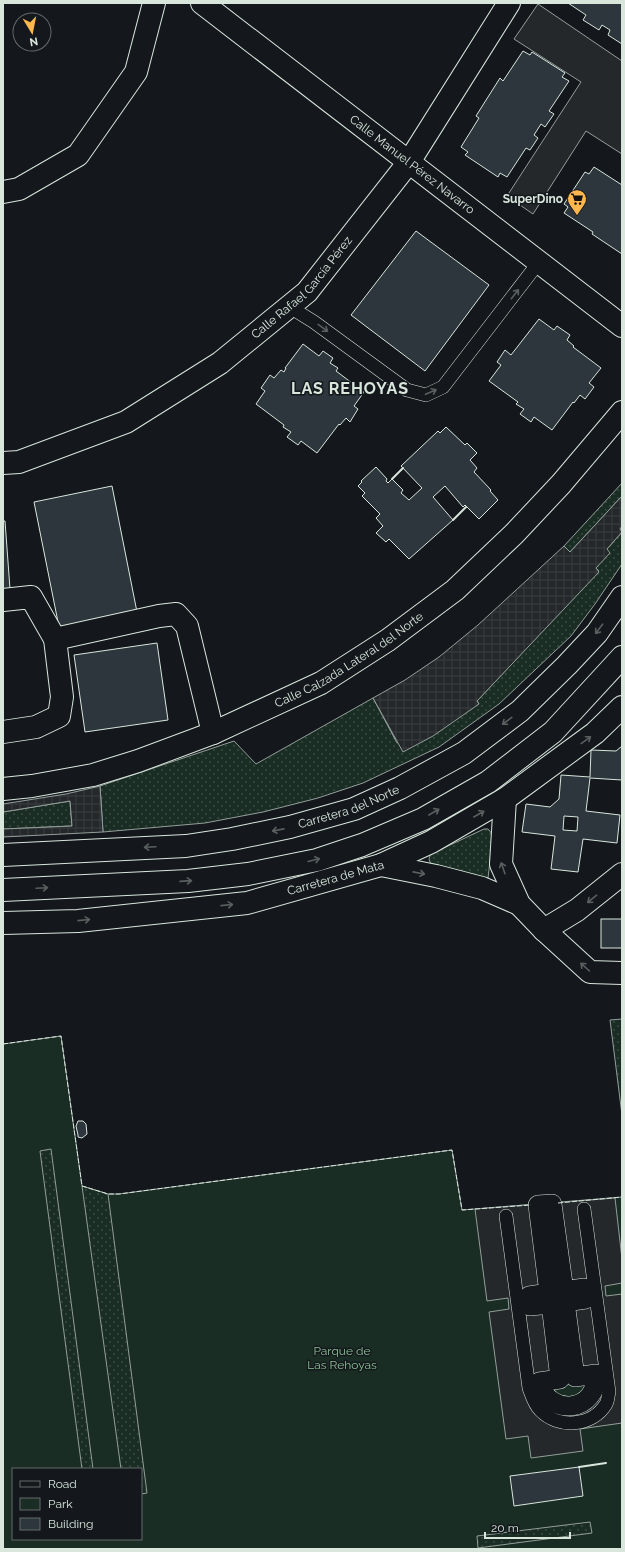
<svg xmlns="http://www.w3.org/2000/svg" width="625" height="1552" font-family="Raleway,sans-serif">
  <style>
    .park { fill: #1a2d24; stroke: #939e99; fill-rule: evenodd }
    .garden { fill: url(#garden-dots); stroke: #939e99 }
    .parking { fill: #24282b; stroke: #939e99; fill-rule: evenodd }
    .plaza { fill: url(#plaza-grid); stroke: #939e99 }
    .building { fill: #2c363c; stroke: #d8e6dc; fill-rule: evenodd }
    .lines { fill: none; stroke-linecap: round; stroke-linejoin: round }
    .service-casing { stroke: #d8e6dc; stroke-width: 14 }
    .pedestrian-casing { stroke: #d8e6dc; stroke-width: 20 }
    .minor-casing { stroke: #d8e6dc; stroke-width: 24 }
    .tertiary-casing { stroke: #d8e6dc; stroke-width: 24 }
    .service { stroke: #14181c; stroke-width: 13 }
    .pedestrian { stroke: #14181c; stroke-width: 19 }
    .minor { stroke: #14181c; stroke-width: 22 }
    .tertiary { stroke: #14181c; stroke-width: 22 }
    .fence { stroke: #d8e6dc; stroke-width: 1; stroke-dasharray: 5 2; stroke-linecap: butt }
    .wall { stroke: #d8e6dc; stroke-width: 2 }
    .oneway { stroke: #59605f }
    .labels { text-anchor: middle; dominant-baseline: central; stroke-width: 3; stroke-linejoin: round; paint-order: stroke }
    .street-label { font-size: 12px; fill: #d8e6dc; stroke: #14181c }
    .poi-label { font-size: 12px; font-weight: bold; fill: #d8e6dc; stroke: #14181c; text-anchor: end }
    .park-label { font-size: 12px; fill: #8ac095; stroke: #14181c }
    .district-label { font-size: 16px; font-weight: bold; letter-spacing: 1px; fill: #d8e6dc; stroke: #14181c }
  </style>
  <defs>
    <pattern id="garden-dots" width="8" height="8" patternUnits="userSpaceOnUse"><rect width="8" height="8" fill="#1a2d24"/><path d="M2 2h.1M6 6h.1" fill="none" stroke="#3b4b43" stroke-width="1.8" stroke-linecap="round"/></pattern>
    <pattern id="plaza-grid" width="8" height="8" patternUnits="userSpaceOnUse"><rect width="8" height="8" fill="#24282b"/><path d="M0 4h8M4 0v8" fill="none" stroke="#393d3f"/></pattern>
  </defs>
  <rect width="100%" height="100%" fill="#14181c"/>
  <path class="park" d="M61,1036L82,1186L108,1194H119L452,1150L462,1210L622,1197V1549H3V1044ZM13,1469H141V1539H13Z"/>
  <g class="garden">
    <polygon points="622,483 622,496 570,552 564,546"/>
    <polygon points="622,532 622,564 595,604 571,636 499,704 439,747 363,783 318,798 263,812 205,823 103,832 100,786 234,741 256,764 373,698 397,743 479,704 477,701 599,571 596,568 607,549"/>
    <polygon points="70,801 72,826 3,829 3,812"/>
    <path d="M484,829H488L493,835L488,878L484,881L432,865C429,861 428,859 431,854Z"/>
    <polygon points="622,1019 622,1115 610,1020"/>
    <polygon points="51,1149 93,1469 82,1469 40,1151"/>
    <polygon points="82,1186 108,1194 147,1493 141,1494 141,1469 121,1469"/>
    <polygon points="590,1522 592,1533 478,1548 477,1536"/>
  </g>
  <g class="parking">
    <polygon points="538,4 622,61 622,154 586,131 533,214 507,196 581,82 514,39"/>
    <path d="M615,1198L622,1259V1283L605,1286L606,1296L622,1294V1423L580,1429L583,1451L531,1458L528,1436L506,1439L489,1312L509,1309L508,1298L487,1301L475,1209ZM549,1293L575,1377L593,1391L553,1401L540,1381L560,1379Z"/>
  </g>
  <g class="plaza">
    <polygon points="622,496 622,526 620,529 622,532 607,549 610,553 596,568 599,572 477,701 479,704 433,736 403,752 373,698 405,680 439,657 478,625 564,546 570,552"/>
    <polygon points="100,786 103,832 3,837 3,829 72,826 70,801 3,812 3,804 66,794"/>
  </g>
  <g class="building">
    <polygon points="568,3 622,3 622,44 608,35 610,30 602,25 599,30 583,20 586,15"/>
    <polygon points="523,51 530,55 532,52 565,73 562,77 569,81 549,111 554,114 545,127 541,124 534,135 538,138 530,150 526,148 507,177 500,173 498,177 465,155 468,152 461,147 479,118 476,116 500,78 503,81"/>
    <polygon points="594,167 622,185 622,254 592,234 593,232 564,213 568,207 564,204 585,172 589,174"/>
    <polygon points="416,231 489,285 425,371 351,315"/>
    <polygon points="539,319 554,330 557,326 570,335 567,340 574,346 573,347 601,368 589,383 594,387 585,399 580,395 574,403 573,402 552,430 534,417 531,422 520,414 524,409 516,404 518,402 489,381 501,365 497,362 505,350 511,355"/>
    <polygon points="303,344 319,356 323,351 333,358 330,363 338,368 336,371 364,392 354,406 358,409 350,422 346,418 340,425 339,424 317,453 301,441 298,445 287,437 291,432 283,427 284,425 256,404 265,391 261,388 270,375 274,378 281,370 284,372 286,368 285,368"/>
    <polygon points="446,427 465,445 467,443 477,453 470,460 477,468 474,472 491,490 490,491 498,500 479,519 465,505 463,507 445,486 433,497 453,520 409,559 389,539 386,542 376,533 383,526 376,518 380,514 362,496 365,493 358,486 362,482 361,481 376,467 387,479 386,481 388,483 392,479 403,490 401,493 409,500 422,488 401,466 438,431 440,433"/>
    <polygon points="112,486 137,612 59,627 34,502"/>
    <polygon points="3,521 5,521 10,589 3,590"/>
    <polygon points="157,643 168,720 85,732 74,655"/>
    <path d="M622,746V780L590,778L586,811L620,815L617,843L583,839L578,872L551,869L555,836L522,832L526,804L550,807L559,799L561,775L590,777L591,750L616,751ZM564,816L578,817L577,831L563,830Z"/>
    <rect x="601" y="919" width="21" height="29"/>
    <polygon points="78,1121 83,1121 86,1124 87,1134 82,1138 78,1137 78,1135 76,1126"/>
    <polygon points="579,1467 583,1496 514,1506 510,1476"/>
  </g>
  <g class="lines">
    <defs>
      <g id="service">
        <polyline points="290,307 314,322 407,390 426,395 443,387 539,262"/>
        <path d="M506,1216L529,1388C532,1396 534,1404 540,1410C558,1429 592,1427 606,1404C608,1401 608,1395 609,1392L584,1209"/>
      </g>
      <path id="pedestrian" d="M552,1204L564,1291L584,1288L586,1299L565,1302L575,1377L596,1374C598,1412 549,1418 539,1382L560,1379L551,1304L530,1306L529,1296L549,1293L538,1205Z"/>
      <g id="minor">
        <path id="s1" d="M202,3L622,326"/>
        <polyline points="3,192 19,189 78,155 136,72 154,3"/>
        <path id="s2" d="M3,463L19,462L126,422L220,363L307,292L409,162L509,3"/>
        <polyline points="3,600 31,597 55,639 62,697 59,716 36,727 3,732"/>
        <polyline points="55,639 159,616 176,614 187,626 213,733"/>
        <path id="s3" d="M3,789L32,786L93,775L138,761L213,733L321,683L388,640L455,590L514,534L561,484L622,412"/>
        <polyline points="505,799 501,864 519,904 544,930 590,972 622,973"/>
        <polyline points="381,865 436,876 482,888 519,904"/>
        <path id="s4" d="M3,923L78,921L247,903L381,865L431,842L505,799L595,733L622,707"/>
        <polyline points="544,930 577,910 622,874"/>
      </g>
      <g id="tertiary">
        <path id="s5" d="M3,855L186,846L232,839L290,827L354,809L400,788L464,753L520,711L567,665L597,633L622,597"/>
        <polyline points="3,890 188,881 248,874 317,860 362,845 423,819 488,782 553,732 622,657"/>
      </g>
    </defs>
    <use href="#service" class="service-casing"/>
    <use href="#pedestrian" class="pedestrian-casing"/>
    <use href="#minor" class="minor-casing"/>
    <use href="#tertiary" class="tertiary-casing"/>
    <use href="#service" class="service"/>
    <use href="#pedestrian" class="pedestrian"/>
    <use href="#minor" class="minor"/>
    <use href="#tertiary" class="tertiary"/>
    <g class="fence">
      <polyline points="3,1044 61,1036 82,1186 108,1194 119,1194 452,1150 462,1210 531,1205"/>
      <polyline points="558,1203 622,1197"/>
    </g>
    <g class="wall">
      <polyline points="392,479 403,468"/>
      <polyline points="453,520 466,507"/>
      <polyline points="579,1467 606,1463"/>
    </g>
  </g>
  <defs><path id="oneway-shaft" d="M-6 0H5M1.5-3L5.5 0L1.5 3" fill="none" stroke-width="1.6" stroke-linecap="round" stroke-linejoin="round"/></defs>
  <g class="oneway">
    <use href="#oneway-shaft" transform="translate(515 294) rotate(-52)"/>
    <use href="#oneway-shaft" transform="translate(323 328) rotate(36)"/>
    <use href="#oneway-shaft" transform="translate(431 392) rotate(-23)"/>
    <use href="#oneway-shaft" transform="translate(599 629) rotate(127)"/>
    <use href="#oneway-shaft" transform="translate(507 721) rotate(143)"/>
    <use href="#oneway-shaft" transform="translate(586 740) rotate(-36)"/>
    <use href="#oneway-shaft" transform="translate(434 812) rotate(-30)"/>
    <use href="#oneway-shaft" transform="translate(479 814) rotate(-30)"/>
    <use href="#oneway-shaft" transform="translate(278 830) rotate(169)"/>
    <use href="#oneway-shaft" transform="translate(150 847) rotate(177)"/>
    <use href="#oneway-shaft" transform="translate(314 860) rotate(-14)"/>
    <use href="#oneway-shaft" transform="translate(503 868) rotate(-109)"/>
    <use href="#oneway-shaft" transform="translate(419 873) rotate(11)"/>
    <use href="#oneway-shaft" transform="translate(186 881) rotate(-4)"/>
    <use href="#oneway-shaft" transform="translate(42 888) rotate(-3)"/>
    <use href="#oneway-shaft" transform="translate(592 899) rotate(141)"/>
    <use href="#oneway-shaft" transform="translate(227 905) rotate(-6)"/>
    <use href="#oneway-shaft" transform="translate(84 920) rotate(-6)"/>
    <use href="#oneway-shaft" transform="translate(585 967) rotate(-138)"/>
  </g>
  <defs>
    <symbol id="supermarket-pin" viewBox="-11 -11 22 30"><path d="M0 17L-7.5 6A9.5 9.5 0 1 1 7.5 6Z" fill="#ffb74d" stroke="#14181c"/><path d="M-6-5.5h2.5l.6 2H6L4.5 2H-2.5L-4.4-4H-6ZM-1.5 3.2a1.3 1.3 0 1 0 .1 0ZM3 3.2a1.3 1.3 0 1 0 .1 0Z" fill="#111"/></symbol>
  </defs>
  <g fill-rule="evenodd">
    <use href="#supermarket-pin" x="566" y="188" width="22" height="30"/>
  </g>
  <g class="labels">
    <g class="street-label">
      <text stroke="none"><textPath href="#s1" startOffset="265">Calle Manuel Pérez Navarro</textPath></text>
      <text stroke="none"><textPath href="#s2" startOffset="353">Calle Rafael García Pérez</textPath></text>
      <text stroke="none"><textPath href="#s3" startOffset="373">Calle Calzada Lateral del Norte</textPath></text>
      <text stroke="none"><textPath href="#s5" startOffset="351">Carretera del Norte</textPath></text>
      <text stroke="none"><textPath href="#s4" startOffset="337">Carretera de Mata</textPath></text>
    </g>
    <g class="poi-label">
      <text x="563" y="199">SuperDino</text>
    </g>
    <g class="park-label">
      <text x="342" y="1351">Parque de<tspan x="342" dy="14">Las Rehoyas</tspan></text>
    </g>
    <g class="district-label">
      <text x="350" y="388">LAS REHOYAS</text>
    </g>
  </g>
  <rect width="625" height="1552" fill="none" stroke="#d8e6dc" stroke-width="8"/>
  <rect x="12" y="1468" width="130" height="72" fill="#14181c" stroke="#626a69"/>
  <rect x="20" y="1481" width="20" height="6" fill="#14181c" stroke="#626a69"/>
  <text x="48" y="1488" font-size="12" fill="#d8e6dc">Road</text>
  <rect x="20" y="1498" width="20" height="12" fill="#1a2d24" stroke="#626a69"/>
  <text x="48" y="1508" font-size="12" fill="#d8e6dc">Park</text>
  <rect x="20" y="1518" width="20" height="12" fill="#2c363c" stroke="#626a69"/>
  <text x="48" y="1528" font-size="12" fill="#d8e6dc">Building</text>
  <g transform="translate(32 32) rotate(170)"><circle r="19" fill="#14181c" stroke="#626a69"/>
  <path d="M0-3L7 15L0 10L-7 15Z" fill="#ffb74d"/>
  <text y="-6" font-size="11" font-weight="bold" text-anchor="middle" fill="#d8e6dc">N</text>
  </g>
  <path d="M485 1532v6h85v-6" fill="none" stroke="#d8e6dc" stroke-width="2"/>
  <text x="491" y="1532" font-size="12" fill="#d8e6dc" stroke="#14181c" stroke-width="3" paint-order="stroke">20 m</text>
</svg>
